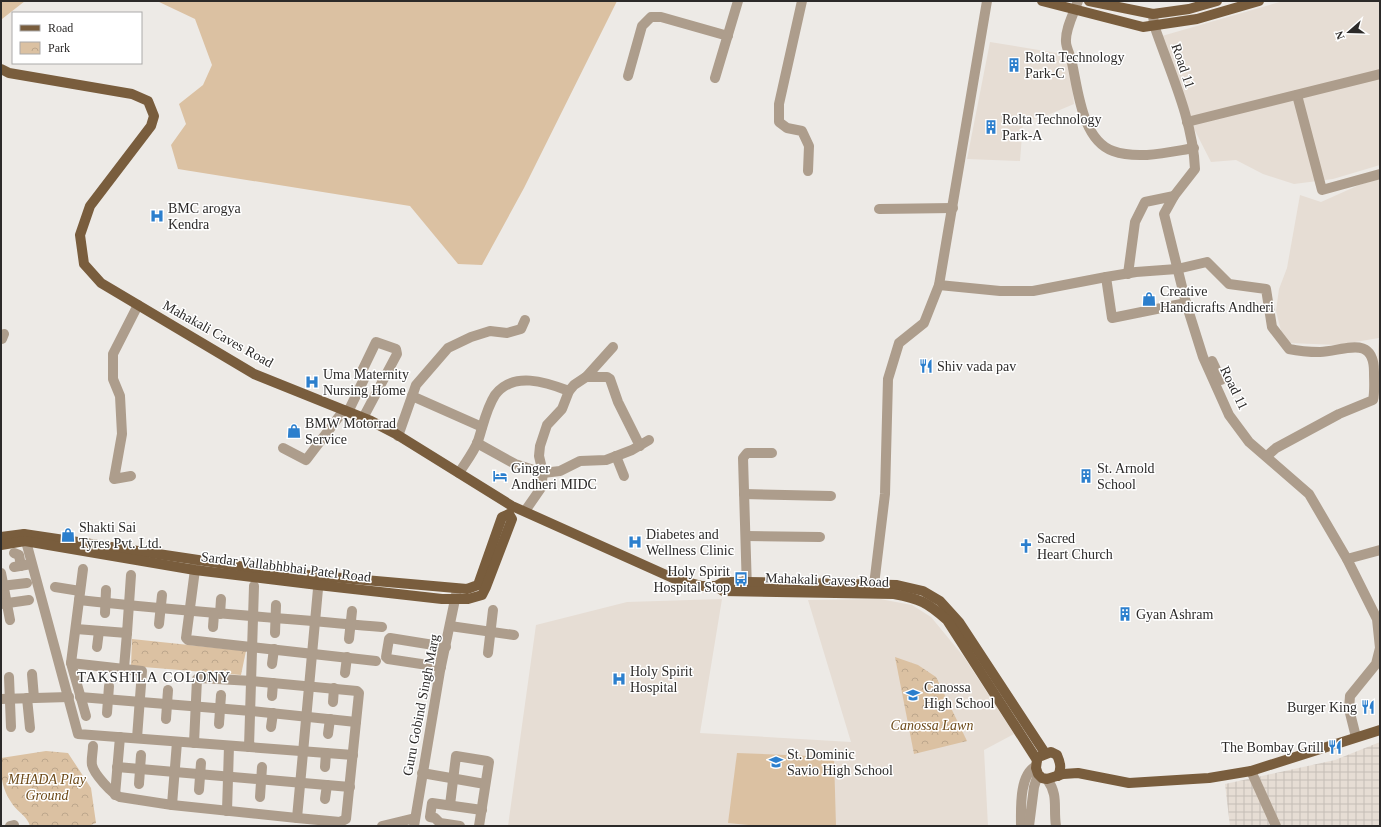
<svg xmlns="http://www.w3.org/2000/svg" width="1381" height="827" font-family="Georgia,serif">
  <style>
    .built { fill: #e6ddd4 }
    .industrial { fill: url(#industrial-grid) }
    .green { fill: #dbc1a2 }
    .park { fill: url(#park-crowns) }
    .lines { fill: none; stroke-linecap: round; stroke-linejoin: round }
    .minor { stroke: #ad9d8c; stroke-width: 10 }
    .major { stroke: #795d3d; stroke-width: 10 }
    .labels { text-anchor: middle; dominant-baseline: central; stroke-width: 3; stroke-linejoin: round; paint-order: stroke }
    .poi-label { font-size: 14px; fill: #2c2a29; stroke: #fff; text-anchor: start }
    .street-label { font-size: 14px; fill: #2c2a29; stroke: #fff }
    .park-label { font-size: 14px; font-style: italic; fill: #6d4a19; stroke: #fff }
    .neighbourhood-label { font-size: 15px; letter-spacing: 1px; fill: #2c2a29; stroke: #fff }
  </style>
  <defs>
    <pattern id="industrial-grid" width="8" height="8" patternUnits="userSpaceOnUse"><rect width="8" height="8" fill="#e6ddd4"/><path d="M0 4h8M4 0v8" fill="none" stroke="#c5beb6"/></pattern>
    <pattern id="park-crowns" width="20" height="18" patternUnits="userSpaceOnUse"><rect width="20" height="18" fill="#dbc1a2"/><path d="M2 6a3 3 0 1 1 6 0M12 15a3 3 0 1 1 6 0" fill="none" stroke="#bca68c"/></pattern>
  </defs>
  <rect width="100%" height="100%" fill="#edeae6"/>
  <g class="built">
    <polygon points="1283,1 1380,1 1380,165 1333,179 1294,184 1263,174 1236,160 1211,162 1189,119 1162,36"/>
    <polygon points="990,42 1069,55 1074,104 1043,117 1023,122 1020,161 967,159"/>
    <polygon points="1380,179 1380,400 1374,398 1379,338 1337,345 1289,343 1281,331 1276,311 1279,289 1287,268 1300,195 1321,202 1359,185"/>
    <polygon points="722,599 700,733 851,742 808,600 880,599 912,605 931,617 964,657 1014,734 984,750 988,826 508,826 536,625 627,602"/>
  </g>
  <polygon class="industrial" points="1380,742 1380,826 1230,826 1225,784 1335,760"/>
  <g class="green">
    <polygon points="1,1 25,1 2,19"/>
    <polygon points="157,1 617,1 524,188 482,265 458,264 410,206 178,169 171,145 186,124 179,104 203,85 212,65 195,19"/>
    <polygon points="737,753 834,757 836,826 759,826 728,823"/>
  </g>
  <g class="park">
    <polygon points="132,639 246,651 241,675 131,666"/>
    <polygon points="895,657 918,665 936,677 967,741 914,754"/>
    <path d="M46,751L68,753L91,788L96,823L88,826H30C27,816 19,813 13,805C1,788 1,777 1,758Z"/>
  </g>
  <g class="lines">
    <g class="minor">
      <polyline points="802,1 779,104 779,122 787,128 802,131 809,146 808,171"/>
      <path d="M1078,1C1074,13 1065,29 1066,42C1066,48 1071,56 1072,63C1078,90 1082,140 1113,151C1138,160 1169,152 1194,148"/>
      <path d="M1153,14L1154,25C1170,72 1193,120 1195,169L1174,196L1164,214L1186,303L1203,357L1229,415L1249,442L1309,494L1347,559L1377,619L1380,648L1376,664L1350,696L1349,709L1356,737"/>
      <polyline points="628,76 642,26 651,17 661,17 728,36"/>
      <polyline points="715,78 738,1"/>
      <polyline points="1297,95 1322,190 1380,174"/>
      <polyline points="1187,122 1380,74"/>
      <polyline points="879,209 953,208"/>
      <polyline points="1128,274 1135,222 1145,202 1174,196"/>
      <path d="M1106,277L1136,272L1177,269L1207,262L1229,284L1266,289L1272,327L1289,349C1298,351 1310,352 1320,352C1344,351 1374,334 1374,372C1374,381 1375,392 1373,400L1339,414L1276,448L1267,456"/>
      <polyline points="939,285 1000,291 1033,291 1106,277 1112,318 1186,303"/>
      <polyline points="2,339 4,334"/>
      <polyline points="1212,361 1221,380"/>
      <polyline points="586,377 607,377 610,379 618,402 640,446"/>
      <polyline points="412,396 482,427"/>
      <polyline points="348,412 364,379 362,371 376,342 396,349 397,354 363,418"/>
      <polyline points="398,436 416,385 448,348 471,337 490,331 507,333 521,329 525,320"/>
      <polyline points="477,443 515,464 543,473 560,471 580,461 606,460 632,450 649,440"/>
      <polyline points="283,448 306,460 344,410"/>
      <polyline points="616,456 624,476"/>
      <path d="M459,473C465,463 474,452 478,441C483,426 486,409 495,395C513,371 546,382 569,391"/>
      <polyline points="131,476 114,479 122,434 120,396 113,379 113,354 138,305"/>
      <polyline points="744,494 831,496"/>
      <polyline points="525,511 541,488 543,473 539,456 540,446 547,425 562,409 569,391 574,385 586,377 613,347"/>
      <polyline points="24,534 78,734 353,755"/>
      <polyline points="746,536 820,537"/>
      <polyline points="14,553 19,555 21,566"/>
      <polyline points="1347,559 1380,550"/>
      <polyline points="196,562 186,638 188,640 376,661"/>
      <polyline points="14,567 31,564"/>
      <polyline points="83,569 71,663 86,716"/>
      <polyline points="1,573 10,620"/>
      <polyline points="874,585 885,494 888,379 899,343 924,323 939,285 987,1"/>
      <polyline points="1,586 27,583"/>
      <polyline points="55,587 80,591"/>
      <polyline points="747,590 743,458 747,453 772,453"/>
      <path d="M79,600C180,611 281,618 382,627"/>
      <polyline points="1,604 29,600"/>
      <polyline points="105,613 106,590"/>
      <polyline points="220,614 221,599"/>
      <polyline points="159,624 162,595"/>
      <polyline points="450,626 514,635"/>
      <polyline points="213,627 214,614"/>
      <polyline points="76,629 127,633 131,575"/>
      <polyline points="275,633 276,605"/>
      <polyline points="349,639 352,611"/>
      <polyline points="97,647 99,631"/>
      <polyline points="488,653 493,610"/>
      <polyline points="71,663 142,671 137,738"/>
      <polyline points="272,664 274,649"/>
      <polyline points="433,666 437,645"/>
      <polyline points="441,667 388,659 386,657 389,639 390,638 446,647"/>
      <polyline points="124,668 127,633"/>
      <polyline points="345,673 347,657"/>
      <polyline points="32,674 34,698"/>
      <polyline points="9,677 11,727"/>
      <polyline points="272,696 273,683"/>
      <polyline points="80,697 251,711 356,722"/>
      <polyline points="27,698 30,728"/>
      <polyline points="1,699 69,697"/>
      <polyline points="333,702 334,688"/>
      <polyline points="107,713 109,686"/>
      <polyline points="166,719 168,690"/>
      <polyline points="219,724 221,695"/>
      <polyline points="271,727 273,713"/>
      <polyline points="328,734 330,719"/>
      <polyline points="194,743 197,679 199,678 252,681 357,691 359,693 346,819 340,822 297,818"/>
      <path d="M93,746C93,752 91,759 92,765C94,774 112,794 120,797L172,805L297,818L319,578"/>
      <polyline points="249,747 254,586"/>
      <polyline points="117,767 350,787"/>
      <polyline points="325,767 326,753"/>
      <polyline points="1251,771 1276,826"/>
      <polyline points="422,773 485,784"/>
      <path d="M1047,779C1059,796 1053,807 1056,826"/>
      <polyline points="139,784 141,755"/>
      <polyline points="199,790 201,763"/>
      <polyline points="115,795 120,737"/>
      <polyline points="260,797 262,767"/>
      <polyline points="325,799 327,785"/>
      <polyline points="172,805 177,742"/>
      <polyline points="450,805 456,756 487,761 489,762 479,826"/>
      <polyline points="227,811 229,746"/>
      <polyline points="10,826 14,825"/>
      <polyline points="382,826 415,818"/>
      <polyline points="414,826 440,671 457,590"/>
      <polyline points="460,826 440,823 435,818 430,817 432,803 482,810"/>
      <path d="M1021,826C1021,808 1019,775 1036,766"/>
      <polyline points="1029,826 1034,787 1038,774"/>
    </g>
    <g class="major">
      <polyline points="1042,1 1143,27 1197,19 1259,1"/>
      <polyline points="1089,1 1153,14 1189,9 1217,1"/>
      <polyline points="1,69 9,73 132,94 148,101 154,116 151,126 90,206 80,235 84,264 101,283 254,374 371,421 396,434 512,506 675,579 702,586 716,586 723,582 747,582 897,585 923,591 940,601 959,622 1045,753"/>
      <polyline points="1,537 24,534 285,573 467,589 478,585 502,517 509,514"/>
      <polyline points="1,545 25,541 195,570 318,585 442,599 468,599 482,595 486,587 512,519 509,514"/>
      <path d="M716,586L723,591L894,594C920,599 927,602 947,620L1037,760"/>
      <path d="M1041,756L1051,752L1057,755C1060,762 1062,768 1058,776"/>
      <polyline points="1037,760 1036,768 1038,774 1042,778 1047,779 1063,774 1078,773 1129,783 1209,778 1251,771 1380,730"/>
    </g>
  </g>
  <defs>
    <symbol id="building-bare" viewBox="-9 -9 18 18"><path d="M-4-6H4V6H1V3H-1V6H-4ZM-2.5-4.3h1.7v1.8h-1.7ZM.8-4.3h1.7v1.8H.8ZM-2.5-1h1.7V.8h-1.7ZM.8-1h1.7V.8H.8Z" fill="#2c7fcd" stroke="#fff" stroke-width="2.5" paint-order="stroke"/></symbol>
    <symbol id="hospital-bare" viewBox="-9 -9 18 18"><path d="M-5-5h3v3.5h4V-5h3V5h-3V1.5h-4V5h-3Z" fill="#2c7fcd" stroke="#fff" stroke-width="2.5" paint-order="stroke"/></symbol>
    <symbol id="shop-bare" viewBox="-9 -9 18 18"><path d="M-5-2.5h2.3a2.7 3.5 0 0 1 5.4 0H5L5.5 6h-11ZM-1.5-2.5h3a1.5 2.3 0 0 0-3 0Z" fill="#2c7fcd" stroke="#fff" stroke-width="2.5" paint-order="stroke"/></symbol>
    <symbol id="restaurant-bare" viewBox="-9 -9 18 18"><path d="M-5-6h1v4h1v-4h1v4h1v-4h1v5L-1.5 .5V6h-2V.5L-5-1ZM5-6V6H3V1.5H1.5Q1.5-4 5-6Z" fill="#2c7fcd" stroke="#fff" stroke-width="2.5" paint-order="stroke"/></symbol>
    <symbol id="hotel-bare" viewBox="-9 -9 18 18"><path d="M-6-4.5h1.5V1H6V5H4.5V3h-9V5H-6ZM-4 0a1.8 1.8 0 1 1 3.6 0ZM.5 0V-2.5h3Q6-2.5 6 0Z" fill="#2c7fcd" stroke="#fff" stroke-width="2.5" paint-order="stroke"/></symbol>
    <symbol id="church-bare" viewBox="-9 -9 18 18"><path d="M-1.2-6h2.4v3.5h3.3v2.4h-3.3V6h-2.4V-.1h-3.3v-2.4h3.3Z" fill="#2c7fcd" stroke="#fff" stroke-width="2.5" paint-order="stroke"/></symbol>
    <symbol id="bus-bare" viewBox="-9 -9 18 18"><path d="M-5-6H5V4H4V6H2V4H-2V6H-4V4H-5ZM-3.5-4V0h7V-4ZM-3.5 1.2v1.5H-2V1.2ZM2 1.2v1.5H3.5V1.2Z" fill="#2c7fcd" stroke="#fff" stroke-width="2.5" paint-order="stroke"/></symbol>
    <symbol id="school-bare" viewBox="-9 -9 18 18"><path d="M0-5L7-2L0 1L-7-2ZM-4 1L0 2.5L4 1V4Q0 6-4 4Z" fill="#2c7fcd" stroke="#fff" stroke-width="2.5" paint-order="stroke"/></symbol>
  </defs>
  <g fill-rule="evenodd">
    <use href="#building-bare" x="1004" y="55" width="20" height="20"/>
    <use href="#building-bare" x="981" y="117" width="20" height="20"/>
    <use href="#hospital-bare" x="147" y="206" width="20" height="20"/>
    <use href="#shop-bare" x="1139" y="289" width="20" height="20"/>
    <use href="#restaurant-bare" x="916" y="356" width="20" height="20"/>
    <use href="#hospital-bare" x="302" y="372" width="20" height="20"/>
    <use href="#shop-bare" x="284" y="421" width="20" height="20"/>
    <use href="#hotel-bare" x="490" y="466" width="20" height="20"/>
    <use href="#building-bare" x="1076" y="466" width="20" height="20"/>
    <use href="#shop-bare" x="58" y="525" width="20" height="20"/>
    <use href="#hospital-bare" x="625" y="532" width="20" height="20"/>
    <use href="#church-bare" x="1016" y="536" width="20" height="20"/>
    <use href="#bus-bare" x="731" y="569" width="20" height="20"/>
    <use href="#building-bare" x="1115" y="604" width="20" height="20"/>
    <use href="#hospital-bare" x="609" y="669" width="20" height="20"/>
    <use href="#school-bare" x="903" y="685" width="20" height="20"/>
    <use href="#restaurant-bare" x="1358" y="697" width="20" height="20"/>
    <use href="#restaurant-bare" x="1325" y="737" width="20" height="20"/>
    <use href="#school-bare" x="766" y="752" width="20" height="20"/>
  </g>
  <g class="labels">
    <g class="poi-label">
      <text x="1025" y="57">Rolta Technology<tspan x="1025" dy="16">Park-C</tspan></text>
      <text x="1002" y="119">Rolta Technology<tspan x="1002" dy="16">Park-A</tspan></text>
      <text x="168" y="208">BMC arogya<tspan x="168" dy="16">Kendra</tspan></text>
      <text x="1160" y="291">Creative<tspan x="1160" dy="16">Handicrafts Andheri</tspan></text>
      <text x="937" y="366">Shiv vada pav</text>
      <text x="323" y="374">Uma Maternity<tspan x="323" dy="16">Nursing Home</tspan></text>
      <text x="305" y="423">BMW Motorrad<tspan x="305" dy="16">Service</tspan></text>
      <text x="511" y="468">Ginger<tspan x="511" dy="16">Andheri MIDC</tspan></text>
      <text x="1097" y="468">St. Arnold<tspan x="1097" dy="16">School</tspan></text>
      <text x="79" y="527">Shakti Sai<tspan x="79" dy="16">Tyres Pvt. Ltd.</tspan></text>
      <text x="646" y="534">Diabetes and<tspan x="646" dy="16">Wellness Clinic</tspan></text>
      <text x="1037" y="538">Sacred<tspan x="1037" dy="16">Heart Church</tspan></text>
      <text x="730" y="571" text-anchor="end">Holy Spirit<tspan x="730" dy="16">Hospital Stop</tspan></text>
      <text x="1136" y="614">Gyan Ashram</text>
      <text x="630" y="671">Holy Spirit<tspan x="630" dy="16">Hospital</tspan></text>
      <text x="924" y="687">Canossa<tspan x="924" dy="16">High School</tspan></text>
      <text x="1357" y="707" text-anchor="end">Burger King</text>
      <text x="1324" y="747" text-anchor="end">The Bombay Grill</text>
      <text x="787" y="754">St. Dominic<tspan x="787" dy="16">Savio High School</tspan></text>
    </g>
    <g class="street-label">
      <text transform="translate(1183 66) rotate(71)">Road 11</text>
      <text transform="translate(218 334) rotate(29)">Mahakali Caves Road</text>
      <text transform="translate(1234 388) rotate(64)">Road 11</text>
      <text transform="translate(286 567) rotate(7)">Sardar Vallabhbhai Patel Road</text>
      <text transform="translate(827 580) rotate(2)">Mahakali Caves Road</text>
      <text transform="translate(421 705) rotate(-79)">Guru Gobind Singh Marg</text>
    </g>
    <g class="park-label">
      <text x="932" y="725">Canossa Lawn</text>
      <text x="47" y="779">MHADA Play<tspan x="47" dy="16">Ground</tspan></text>
    </g>
    <g class="neighbourhood-label">
      <text x="154" y="677">TAKSHILA COLONY</text>
    </g>
  </g>
  <rect width="1381" height="827" fill="none" stroke="#2c2a29" stroke-width="4"/>
  <rect x="12" y="12" width="130" height="52" fill="#ffffff" stroke="#abaaa9"/>
  <rect x="20" y="25" width="20" height="6" fill="#795d3d" stroke="#abaaa9"/>
  <text x="48" y="32" font-size="12" fill="#2c2a29">Road</text>
  <rect x="20" y="42" width="20" height="12" fill="url(#park-crowns)" stroke="#abaaa9"/>
  <text x="48" y="52" font-size="12" fill="#2c2a29">Park</text>
  <g transform="translate(1349 32) rotate(250)" stroke="#ffffff" stroke-width="3" paint-order="stroke">
  <path d="M0-3L7 15L0 10L-7 15Z" fill="#2c2a29"/>
  <text y="-6" font-size="11" font-weight="bold" text-anchor="middle" fill="#2c2a29">N</text>
  </g>
</svg>
